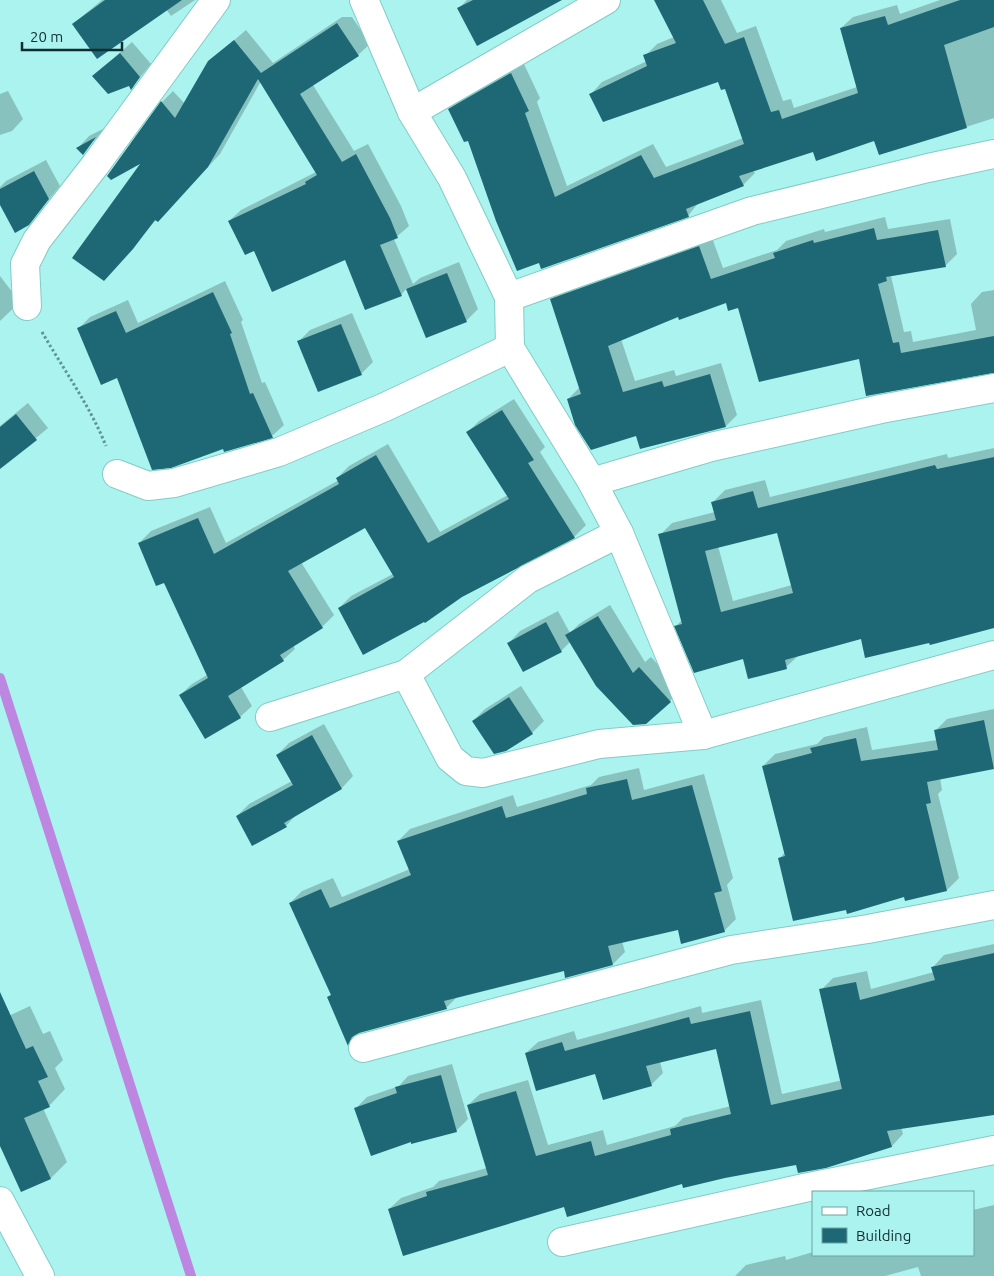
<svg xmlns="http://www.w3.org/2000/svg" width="994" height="1276" font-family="Ubuntu,sans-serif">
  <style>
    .shadow { fill: #0003; fill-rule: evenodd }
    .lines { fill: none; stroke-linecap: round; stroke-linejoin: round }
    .stream { stroke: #bd86e0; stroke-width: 10 }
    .building { fill: #1e6875; fill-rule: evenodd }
    .minor-casing { stroke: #83cbc7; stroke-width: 30 }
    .path { stroke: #5f9492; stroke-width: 3; stroke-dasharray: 2.5 2.5; stroke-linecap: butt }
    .minor { stroke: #fff; stroke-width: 28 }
  </style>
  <rect width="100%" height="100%" fill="#aaf3ef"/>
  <g class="shadow">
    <polygon points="102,0 195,0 171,16 166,9 73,24"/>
    <polygon points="467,0 559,0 459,8"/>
    <polygon points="661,0 721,0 737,33 756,26 783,101 791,99 794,108 857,87 841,28 853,17 897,5 900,14 940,0 994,0 994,118 966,127 814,150 753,170 755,173 743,185 699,202 688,216 539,261 450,109 461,98 523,62 540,98 537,102 567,186 653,144 666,167 743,138 726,87 719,80 591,94 602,82 647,61 645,56 657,44 674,37"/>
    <polygon points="342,17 352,17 370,44 358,55 313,85 354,151 368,144 401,206 409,226 394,239 413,284 420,278 459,262 478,309 466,321 427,336 407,288 401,295 345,258 254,249 229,221 241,210 316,172 261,81 220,154 169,209 156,220 115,268 144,161 108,176 162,102 173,91 185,104 209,62 246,30 273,63"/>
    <polygon points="132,42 151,64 131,88 129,84 94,76"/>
    <polygon points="8,91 23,119 12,131 0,135 0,94"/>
    <polygon points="105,128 83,153 78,148 89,136"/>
    <polygon points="46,160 60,186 28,224 0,203 0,187 6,181"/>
    <polygon points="885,217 888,229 950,219 957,254 945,266 891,276 904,332 911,331 913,342 976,330 971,304 982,292 994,290 994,372 860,357 726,302 678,315 621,339 635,381 674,370 676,376 721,363 737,415 726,426 637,435 568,399 580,387 552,299 563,288 711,235 723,268 777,250 786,241 824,229 825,232"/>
    <polygon points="0,276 20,302 0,321"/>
    <polygon points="225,281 243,320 241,322 262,383 265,382 284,425 272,436 118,376 78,329 90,317 128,300 138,323"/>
    <polygon points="352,313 373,362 361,374 298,342 310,330"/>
    <polygon points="514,399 545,447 540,452 586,525 574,537 339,608 351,596 393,574 366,526 301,562 334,615 322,627 293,645 295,649 283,660 241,687 252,706 240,717 180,695 192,684 207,675 165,582 139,543 151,531 210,507 226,543 339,480 337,478 349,466 388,444 440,532 508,495 467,433 479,421"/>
    <polygon points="28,403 48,428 0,468 0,426"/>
    <path d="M994,448V625L930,641L862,637L798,656L786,667L744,658L676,626L682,620L660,535L672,523L715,512L713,502L725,490L765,480L770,497L947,454L948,458ZM778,531L792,585L733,601L718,546Z"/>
    <polygon points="610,605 645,662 651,657 681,689 670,701 570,642 561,651 509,643 520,631 558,611 570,633 579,624"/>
    <polygon points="521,686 544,721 532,733 473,721 485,709"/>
    <polygon points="994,709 994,767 940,778 942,790 938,794 959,878 947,890 905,895 847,908 780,858 785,852 763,766 775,754 817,744 824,737 867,727 872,750 937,740 935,731 947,719"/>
    <polygon points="324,724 353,776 342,788 297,814 286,826 237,816 249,804 292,781 277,755 289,743"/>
    <polygon points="639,768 644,790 704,774 733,878 727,885 736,919 724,931 679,928 622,941 625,952 613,964 566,976 564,970 458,996 446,1008 360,1031 348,1044 328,997 332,994 290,903 302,891 333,878 342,897 410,869 398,841 410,829 513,795 517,807 591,785 599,777"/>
    <polygon points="994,944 994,1005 835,1053 821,990 833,978 867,971 871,989 934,972 933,967 944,955"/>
    <polygon points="761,1000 782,1094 843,1080 994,1058 994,1114 901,1127 903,1134 892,1146 683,1182 565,1206 389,1209 401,1198 433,1187 439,1181 487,1168 468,1105 480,1094 528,1080 548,1145 603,1130 607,1145 675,1126 683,1118 731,1106 717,1047 660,1062 663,1073 651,1085 526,1053 538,1042 574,1031 577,1040 701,1006 702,1013"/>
    <polygon points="30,1006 43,1034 50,1031 63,1060 55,1068 65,1089 49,1106 43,1108 67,1162 51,1178 21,1190 0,1128 0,1020"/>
    <polygon points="452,1064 468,1119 456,1131 412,1140 355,1109 367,1097 399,1086 408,1076"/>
    <polygon points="994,1205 994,1276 921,1276 918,1267 885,1276 735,1276 746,1265 785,1256 786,1260 813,1252 813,1255 973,1255 973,1210"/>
  </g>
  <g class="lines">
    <polyline class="stream" points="0,678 191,1276"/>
  </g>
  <g class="building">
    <polygon points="105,0 182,0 97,59 72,24"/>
    <polygon points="473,0 562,0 477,46 457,8"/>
    <polygon points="654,0 703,0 725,44 744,37 771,112 779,110 782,119 858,93 840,28 885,16 888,25 960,0 994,0 994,27 944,45 967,128 879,155 874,141 816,161 813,152 739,176 744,186 686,209 689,217 541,269 539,263 517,271 496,221 468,141 464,142 448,109 511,73 529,111 525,113 555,197 641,155 654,178 744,144 725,89 721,90 718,82 603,122 589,94 647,66 643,55 676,43"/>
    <polygon points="337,23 359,56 300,94 342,162 356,154 390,218 398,238 380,245 402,296 365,310 345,260 272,292 254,251 245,255 228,221 306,184 305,182 317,175 258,79 208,167 158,222 155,220 133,249 104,281 72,258 140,164 111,180 107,176 161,101 175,118 208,61 234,40 261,73"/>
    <polygon points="120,53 140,77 131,90 129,86 108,94 92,76"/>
    <polygon points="96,137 83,155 76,148"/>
    <polygon points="34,171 49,199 29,225 15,233 0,205 0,189"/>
    <polygon points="874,228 877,240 938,230 946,267 886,277 887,281 878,284 893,343 899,342 901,353 994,336 994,373 866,396 859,359 759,382 738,308 728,311 726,303 679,320 678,317 608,346 623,392 662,381 664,387 710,374 726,427 640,449 636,436 591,450 575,425 567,399 581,394 550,299 699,246 711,279 775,258 773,253 813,240 814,243"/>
    <polygon points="447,273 467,322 426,338 406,289"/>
    <polygon points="213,292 232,333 230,334 250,394 253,393 273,438 224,452 223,449 171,468 152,470 117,378 101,385 77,328 116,311 126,333"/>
    <polygon points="341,324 362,375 318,392 297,341"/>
    <polygon points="502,410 534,460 528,463 575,538 462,597 425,623 424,622 363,655 338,608 394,577 365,528 288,571 323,628 280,655 284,661 228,696 241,718 205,739 179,695 208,678 164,583 156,586 138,543 198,518 214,554 339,484 336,478 376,455 428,543 509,499 466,432"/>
    <polygon points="16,414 37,440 0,469 0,427"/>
    <path d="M994,457V628L930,645L929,643L865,658L861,639L785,660L787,669L748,679L743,659L694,673L674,626L682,624L658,534L716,520L711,502L753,491L758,508L935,465L937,469ZM777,533L793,593L721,612L705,551Z"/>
    <polygon points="598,616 633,673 639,667 671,702 646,724 633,725 596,686 565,635"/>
    <polygon points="546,622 562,652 523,672 507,643"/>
    <polygon points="509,697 533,734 506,751 494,754 472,721"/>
    <polygon points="984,720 994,769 927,782 931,803 926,804 947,891 905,901 904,897 847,914 846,910 793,921 778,858 785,856 762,766 812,753 810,748 856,738 861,761 938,750 934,730"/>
    <polygon points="312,735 342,789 284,823 287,827 252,846 236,816 293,785 276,755"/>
    <polygon points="627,779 632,800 692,785 722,891 714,893 725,932 681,944 678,930 608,946 613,965 565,978 564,971 444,1001 447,1009 359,1033 352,1037 348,1046 327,997 331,995 289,903 321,889 330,908 411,875 397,841 502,806 506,818 587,794 586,788"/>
    <polygon points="994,953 994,1115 887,1131 892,1147 826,1168 798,1173 796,1165 725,1178 683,1188 682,1184 567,1217 564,1207 403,1256 388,1209 427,1196 426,1192 488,1175 467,1105 516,1091 536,1156 591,1141 595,1156 671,1135 670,1129 731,1114 716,1049 646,1066 652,1086 603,1100 595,1074 536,1091 525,1053 562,1042 565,1051 689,1017 691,1024 750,1011 771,1105 842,1089 819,989 856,982 860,1000 935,980 931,967"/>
    <polygon points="0,992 26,1049 33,1046 48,1077 38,1081 50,1107 24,1118 51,1179 21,1192 0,1146"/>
    <polygon points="441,1075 457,1132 411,1144 411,1142 371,1156 354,1108 397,1093 395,1087"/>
  </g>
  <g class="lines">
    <defs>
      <g id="minor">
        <polyline points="364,0 412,112 452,178 509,297 510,348 592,482 619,533 703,735"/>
        <polyline points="412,112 606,0"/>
        <polyline points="509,297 752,211 928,168 994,154"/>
        <polyline points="27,306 25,264 37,240 96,164 216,0"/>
        <polyline points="117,474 148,486 174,483 279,452 385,407 510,348"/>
        <polyline points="592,482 711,447 881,409 994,388"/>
        <polyline points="406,674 450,758 466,771 483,773 599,744 703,735 994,655"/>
        <polyline points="270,717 406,674 528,579 619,533"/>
        <polyline points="363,1048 731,950 868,929 994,905"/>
        <polyline points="0,1201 40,1276"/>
        <polyline points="562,1242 804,1188 994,1150"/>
      </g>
    </defs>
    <use href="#minor" class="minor-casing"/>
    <path class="path" d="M42,332C64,370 90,406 106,446"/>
    <use href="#minor" class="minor"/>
  </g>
  <rect x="812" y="1191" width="162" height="65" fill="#aaf3ef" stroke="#6ca4a1"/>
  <rect x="822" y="1207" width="25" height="8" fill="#ffffff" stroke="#6ca4a1"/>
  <text x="856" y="1216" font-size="15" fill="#0f2e2d">Road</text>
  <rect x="822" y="1228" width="25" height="15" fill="#1e6875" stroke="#6ca4a1"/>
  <text x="856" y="1241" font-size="15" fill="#0f2e2d">Building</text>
  <path d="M22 42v8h100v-8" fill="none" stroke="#0f2e2d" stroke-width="2.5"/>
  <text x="30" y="42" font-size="15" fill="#0f2e2d" stroke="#aaf3ef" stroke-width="4" paint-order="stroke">20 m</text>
</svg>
